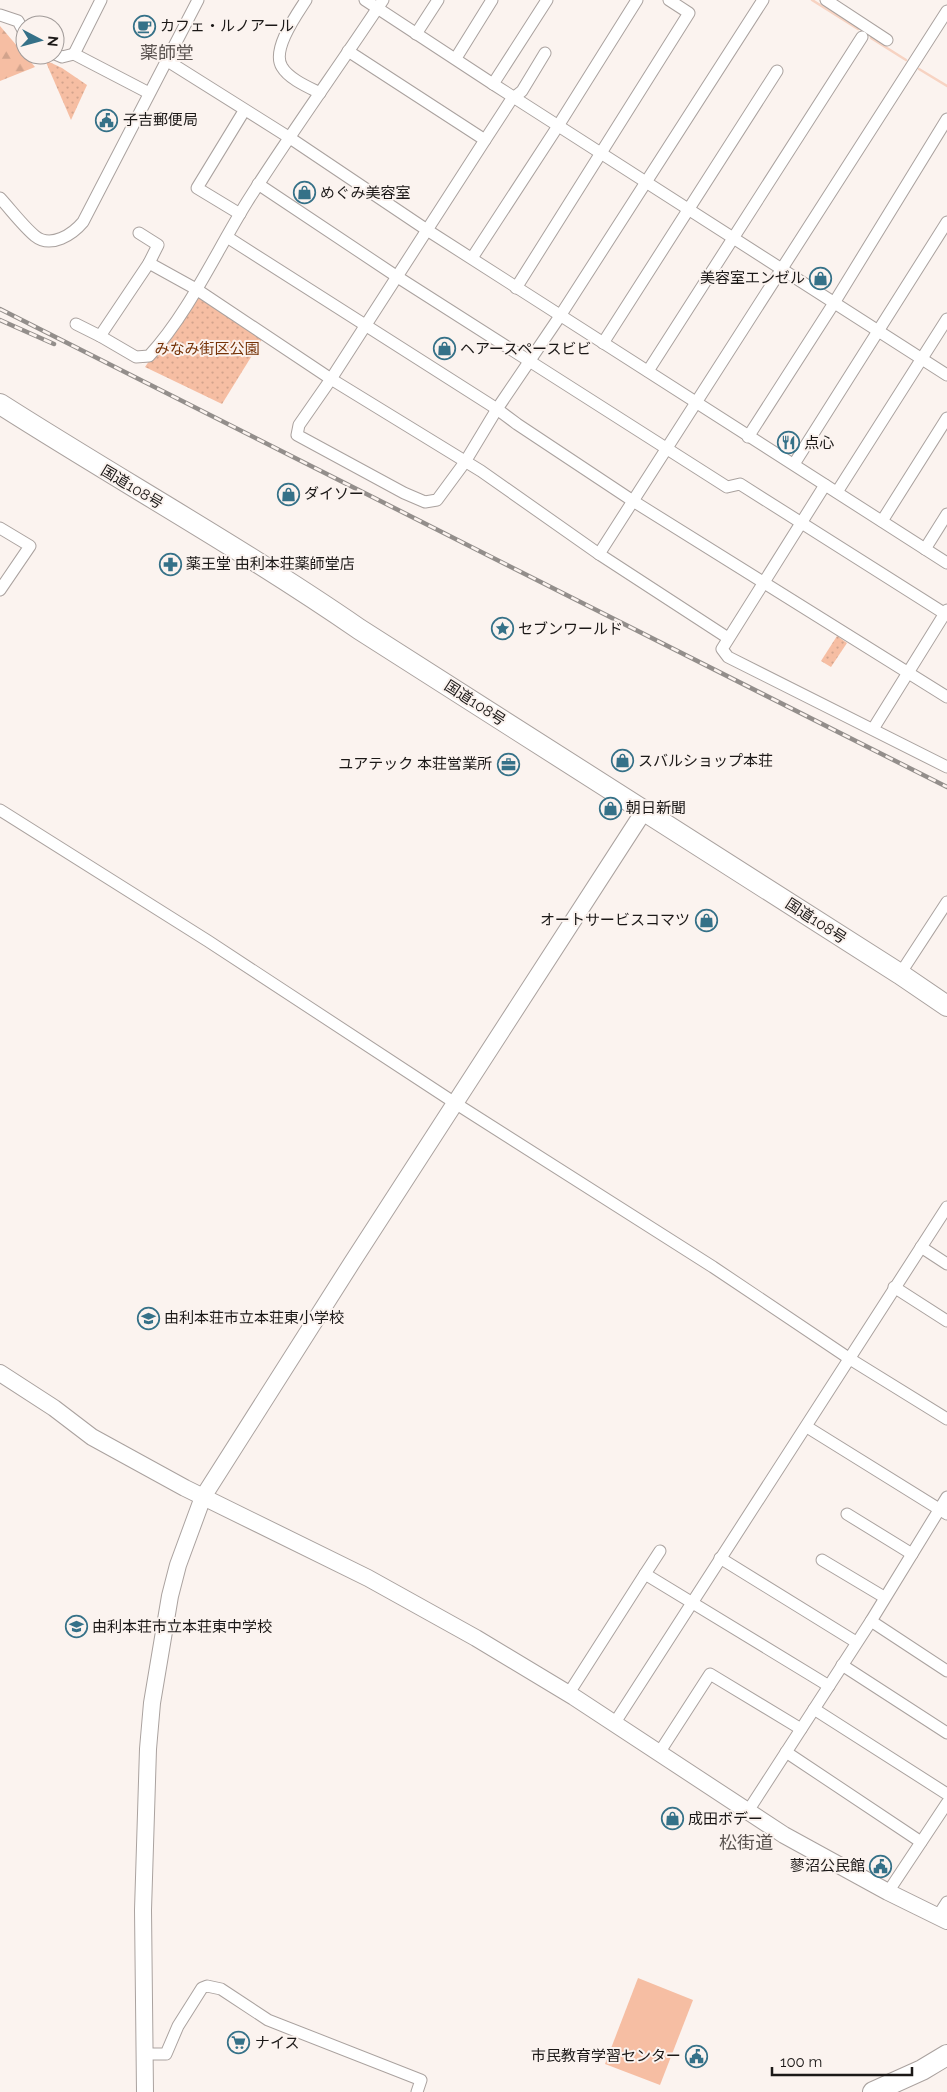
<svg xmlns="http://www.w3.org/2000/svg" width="947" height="2092" font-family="Raleway,'Noto Sans JP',sans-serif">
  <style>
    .grass { fill: #f6bea3 }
    .forest { fill: url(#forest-firs) }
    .park { fill: url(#park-dots) }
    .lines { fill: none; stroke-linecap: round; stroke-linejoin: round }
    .stream { stroke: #f7d3c2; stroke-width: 2.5 }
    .street-casing { stroke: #aaa29f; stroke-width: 13 }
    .secondary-casing { stroke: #aaa29f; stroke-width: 18 }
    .highway-casing { stroke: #aaa29f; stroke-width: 22 }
    .street { stroke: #fff; stroke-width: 11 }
    .secondary { stroke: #fff; stroke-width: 16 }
    .highway { stroke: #fff; stroke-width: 20 }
    .rail-casing { stroke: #938e8b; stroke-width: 4.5 }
    .rail { stroke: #fbf3ef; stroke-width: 2.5; stroke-dasharray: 8; stroke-linecap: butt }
    .labels { text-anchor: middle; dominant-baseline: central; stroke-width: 4; stroke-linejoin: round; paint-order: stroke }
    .poi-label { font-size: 15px; fill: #1b1817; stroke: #fbf3ef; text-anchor: start }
    .park-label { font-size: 15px; fill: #763308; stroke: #fbf3ef }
    .street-label { font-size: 15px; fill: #1b1817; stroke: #fbf3ef }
    .quarter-label { font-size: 18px; fill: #5c5552; stroke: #fbf3ef }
  </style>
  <defs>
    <pattern id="forest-firs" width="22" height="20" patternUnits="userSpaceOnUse" patternTransform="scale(1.25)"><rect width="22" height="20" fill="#f6bea3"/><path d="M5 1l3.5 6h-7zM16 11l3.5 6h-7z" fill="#d2a38c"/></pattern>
    <pattern id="park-dots" width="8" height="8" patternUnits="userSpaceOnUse" patternTransform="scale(1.25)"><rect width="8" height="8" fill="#f6bea3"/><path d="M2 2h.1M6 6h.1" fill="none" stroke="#d2a38c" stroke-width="1.8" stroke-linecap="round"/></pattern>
  </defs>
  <rect width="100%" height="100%" fill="#fbf3ef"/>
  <polygon class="grass" points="638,1978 693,2000 660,2085 605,2064"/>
  <polygon class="forest" points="0,26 35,67 0,81"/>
  <g class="park">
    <polygon points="45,60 62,68 87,85 71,120"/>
    <polygon points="196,293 264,336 222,404 145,367"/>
    <polygon points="837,636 847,643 831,667 821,661"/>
  </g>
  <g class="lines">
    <g class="stream">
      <polyline points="812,0 858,29"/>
      <polyline points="871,38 906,60"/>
      <polyline points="919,69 947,86"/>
    </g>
    <defs>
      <g id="street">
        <polyline points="101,0 74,54 149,93"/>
        <path d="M306,0C297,14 271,50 282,67C289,79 308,87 320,93"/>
        <polyline points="365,0 493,84 947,375"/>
        <path d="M383,0C338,68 290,134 247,202C216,252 188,314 149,356L136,357L100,336L149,263L196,289L331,379L481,471L599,554L728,638"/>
        <polyline points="826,0 887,40"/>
        <polyline points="0,15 18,21 25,34"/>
        <polyline points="416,34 438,0"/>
        <polyline points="348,51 485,140"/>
        <polyline points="545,53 522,91 511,100 485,140 331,379 299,425 297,435 404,493 425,502 437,500 465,462 497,409 560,316 763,0"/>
        <polyline points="55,54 62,57 74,54"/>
        <polyline points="456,58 492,0"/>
        <polyline points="166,60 290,138 427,230 947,563"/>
        <polyline points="493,84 547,0"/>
        <polyline points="258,184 396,276 727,487 740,484 947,615"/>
        <path d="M0,198C11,210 23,226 35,236C51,249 73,234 83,222L198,0"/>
        <polyline points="240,214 197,188 244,111"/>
        <polyline points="139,233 158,245 149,263"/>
        <polyline points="227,237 497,409 517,424 633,501 947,697"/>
        <polyline points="472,258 558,126 637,0"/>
        <polyline points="516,288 689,13 669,0"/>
        <polyline points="76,324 100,336"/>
        <polyline points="603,343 777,71"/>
        <polyline points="648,371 862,37"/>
        <polyline points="748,437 834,303 947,119"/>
        <polyline points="794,464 947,222"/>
        <polyline points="825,485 722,649 728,657 947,767"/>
        <polyline points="837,492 947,319"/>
        <polyline points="882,521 947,418"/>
        <polyline points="0,528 30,546 0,590"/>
        <polyline points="925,549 947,514"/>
        <polyline points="599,554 947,11"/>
        <polyline points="873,729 947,610"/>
        <polyline points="0,810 208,941 455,1103 713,1267 850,1359 947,1419"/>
        <polyline points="900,974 947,902"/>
        <polyline points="921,1247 947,1264"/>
        <polyline points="894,1287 947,1321"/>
        <polyline points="807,1427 947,1514"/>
        <polyline points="847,1514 912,1554"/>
        <polyline points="720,1558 856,1642"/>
        <polyline points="822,1560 884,1597"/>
        <polyline points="645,1574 660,1551"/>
        <polyline points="871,1621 947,1671"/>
        <polyline points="842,1665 947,1733"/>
        <polyline points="569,1693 645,1574 829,1686"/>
        <polyline points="814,1709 947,1794"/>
        <polyline points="614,1724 947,1207"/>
        <polyline points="786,1752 921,1842"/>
        <polyline points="659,1753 710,1674 801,1729"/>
        <polyline points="748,1811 871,1621 947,1497"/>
        <polyline points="888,1892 947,1803"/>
        <polyline points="938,1916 947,1902"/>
        <polyline points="143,2054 166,2054 178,2026 202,1988 207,1986 221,1989 268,2020 421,2080 417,2092"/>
      </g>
      <g id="secondary">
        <polyline points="0,1373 54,1408 92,1437 185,1488 368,1578 476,1638 574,1697 784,1835 888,1892 947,1921"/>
        <polyline points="145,2092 143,1910 148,1749 152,1703 170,1596 178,1565 203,1497 351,1264 644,811"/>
      </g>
      <g id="highway">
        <path d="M0,404C119,480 243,549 359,629L900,974L947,1006"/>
        <polyline points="873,2092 922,2070 947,2055"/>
      </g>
    </defs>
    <use href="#street" class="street-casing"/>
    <use href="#secondary" class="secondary-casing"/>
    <use href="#highway" class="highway-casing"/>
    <use href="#street" class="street"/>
    <use href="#secondary" class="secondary"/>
    <use href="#highway" class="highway"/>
    <defs>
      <g id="rail">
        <polyline points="0,309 947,787"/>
        <polyline points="0,320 54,344"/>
      </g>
    </defs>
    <use href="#rail" class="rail-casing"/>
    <use href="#rail" class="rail"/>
  </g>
  <defs>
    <symbol id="cafe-ring" viewBox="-11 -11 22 22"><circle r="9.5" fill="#fbf3ef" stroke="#357188" stroke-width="1.5"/><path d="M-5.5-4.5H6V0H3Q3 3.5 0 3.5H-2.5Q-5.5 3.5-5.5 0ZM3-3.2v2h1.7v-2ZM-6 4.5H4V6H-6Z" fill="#357188"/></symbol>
    <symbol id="civic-ring" viewBox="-11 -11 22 22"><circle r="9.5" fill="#fbf3ef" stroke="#357188" stroke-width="1.5"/><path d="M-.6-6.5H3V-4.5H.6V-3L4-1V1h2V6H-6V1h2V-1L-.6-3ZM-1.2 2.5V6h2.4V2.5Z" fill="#357188"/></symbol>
    <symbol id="shop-ring" viewBox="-11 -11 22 22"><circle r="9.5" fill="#fbf3ef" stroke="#357188" stroke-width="1.5"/><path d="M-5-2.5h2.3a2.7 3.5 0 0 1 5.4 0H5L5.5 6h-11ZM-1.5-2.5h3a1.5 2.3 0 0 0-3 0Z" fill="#357188"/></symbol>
    <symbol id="restaurant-ring" viewBox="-11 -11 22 22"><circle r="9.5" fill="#fbf3ef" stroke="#357188" stroke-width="1.5"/><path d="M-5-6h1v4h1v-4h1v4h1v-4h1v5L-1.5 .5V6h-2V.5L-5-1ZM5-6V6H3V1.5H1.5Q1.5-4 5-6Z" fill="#357188"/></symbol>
    <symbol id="pharmacy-ring" viewBox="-11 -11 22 22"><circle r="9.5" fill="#fbf3ef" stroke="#357188" stroke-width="1.5"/><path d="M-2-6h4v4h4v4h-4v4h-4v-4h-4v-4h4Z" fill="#357188"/></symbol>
    <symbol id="sight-ring" viewBox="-11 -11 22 22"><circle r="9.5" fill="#fbf3ef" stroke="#357188" stroke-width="1.5"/><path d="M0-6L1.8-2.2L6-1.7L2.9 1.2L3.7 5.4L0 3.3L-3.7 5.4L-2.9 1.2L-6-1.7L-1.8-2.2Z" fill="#357188"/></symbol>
    <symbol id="office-ring" viewBox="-11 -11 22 22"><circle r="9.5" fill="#fbf3ef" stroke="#357188" stroke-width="1.5"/><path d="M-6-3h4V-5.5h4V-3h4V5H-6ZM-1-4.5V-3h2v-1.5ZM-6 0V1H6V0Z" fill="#357188"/></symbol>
    <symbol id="school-ring" viewBox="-11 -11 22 22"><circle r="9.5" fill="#fbf3ef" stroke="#357188" stroke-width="1.5"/><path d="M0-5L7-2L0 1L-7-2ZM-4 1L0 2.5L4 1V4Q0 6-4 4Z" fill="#357188"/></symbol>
    <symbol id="supermarket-ring" viewBox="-11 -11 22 22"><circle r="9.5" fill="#fbf3ef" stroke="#357188" stroke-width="1.5"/><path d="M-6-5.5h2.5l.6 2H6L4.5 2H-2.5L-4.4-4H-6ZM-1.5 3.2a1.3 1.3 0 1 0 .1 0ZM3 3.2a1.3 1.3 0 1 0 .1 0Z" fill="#357188"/></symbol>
  </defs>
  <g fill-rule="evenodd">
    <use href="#cafe-ring" x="132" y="14" width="25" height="25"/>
    <use href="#civic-ring" x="94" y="108" width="25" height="25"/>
    <use href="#shop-ring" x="292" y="180" width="25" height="25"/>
    <use href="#shop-ring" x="808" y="266" width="25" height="25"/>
    <use href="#shop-ring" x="432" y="336" width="25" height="25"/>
    <use href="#restaurant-ring" x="776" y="430" width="25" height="25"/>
    <use href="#shop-ring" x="276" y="482" width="25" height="25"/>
    <use href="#pharmacy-ring" x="158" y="552" width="25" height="25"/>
    <use href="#sight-ring" x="490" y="616" width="25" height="25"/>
    <use href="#shop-ring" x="610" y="748" width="25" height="25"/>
    <use href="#office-ring" x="496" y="752" width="25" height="25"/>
    <use href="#shop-ring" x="598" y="796" width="25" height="25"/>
    <use href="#shop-ring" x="694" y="908" width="25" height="25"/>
    <use href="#school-ring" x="136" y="1306" width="25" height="25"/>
    <use href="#school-ring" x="64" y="1614" width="25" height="25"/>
    <use href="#shop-ring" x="660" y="1806" width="25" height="25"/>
    <use href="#civic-ring" x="868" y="1854" width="25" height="25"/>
    <use href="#supermarket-ring" x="226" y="2030" width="25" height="25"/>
    <use href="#civic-ring" x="684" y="2044" width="25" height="25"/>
  </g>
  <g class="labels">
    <g class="poi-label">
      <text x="160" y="26">カフェ・ルノアール</text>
      <text x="123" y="120">子吉郵便局</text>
      <text x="320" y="193">めぐみ美容室</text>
      <text x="805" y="278" text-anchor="end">美容室エンゼル</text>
      <text x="460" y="349">ヘアースペースビビ</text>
      <text x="804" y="443">点心</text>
      <text x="304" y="494">ダイソー</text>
      <text x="186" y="564">薬王堂 由利本荘薬師堂店</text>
      <text x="518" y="629">セブンワールド</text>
      <text x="638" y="761">スバルショップ本荘</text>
      <text x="492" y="764" text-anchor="end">ユアテック 本荘営業所</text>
      <text x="626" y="808">朝日新聞</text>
      <text x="690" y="920" text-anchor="end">オートサービスコマツ</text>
      <text x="164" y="1318">由利本荘市立本荘東小学校</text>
      <text x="92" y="1627">由利本荘市立本荘東中学校</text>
      <text x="688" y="1819">成田ボデー</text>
      <text x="865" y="1866" text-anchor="end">蓼沼公民館</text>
      <text x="255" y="2043">ナイス</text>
      <text x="681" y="2056" text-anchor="end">市民教育学習センター</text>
    </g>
    <g class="park-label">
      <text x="207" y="349">みなみ街区公園</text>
    </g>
    <g class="street-label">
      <text transform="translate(132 487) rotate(31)">国道108号</text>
      <text transform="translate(475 703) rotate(33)">国道108号</text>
      <text transform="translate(816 921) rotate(33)">国道108号</text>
    </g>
    <g class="quarter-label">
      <text x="167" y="52">薬師堂</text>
      <text x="746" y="1842">松街道</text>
    </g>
  </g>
  <g transform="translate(40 40) rotate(96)"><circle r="24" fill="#fbf3ef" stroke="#a19b99"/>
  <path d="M0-4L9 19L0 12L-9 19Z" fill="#357188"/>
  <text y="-8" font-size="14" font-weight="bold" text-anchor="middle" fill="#1b1817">N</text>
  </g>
  <path d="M772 2067v8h140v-8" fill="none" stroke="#1b1817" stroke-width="2.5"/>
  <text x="780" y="2067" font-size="15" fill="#1b1817" stroke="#fbf3ef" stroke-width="4" paint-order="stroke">100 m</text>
</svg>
